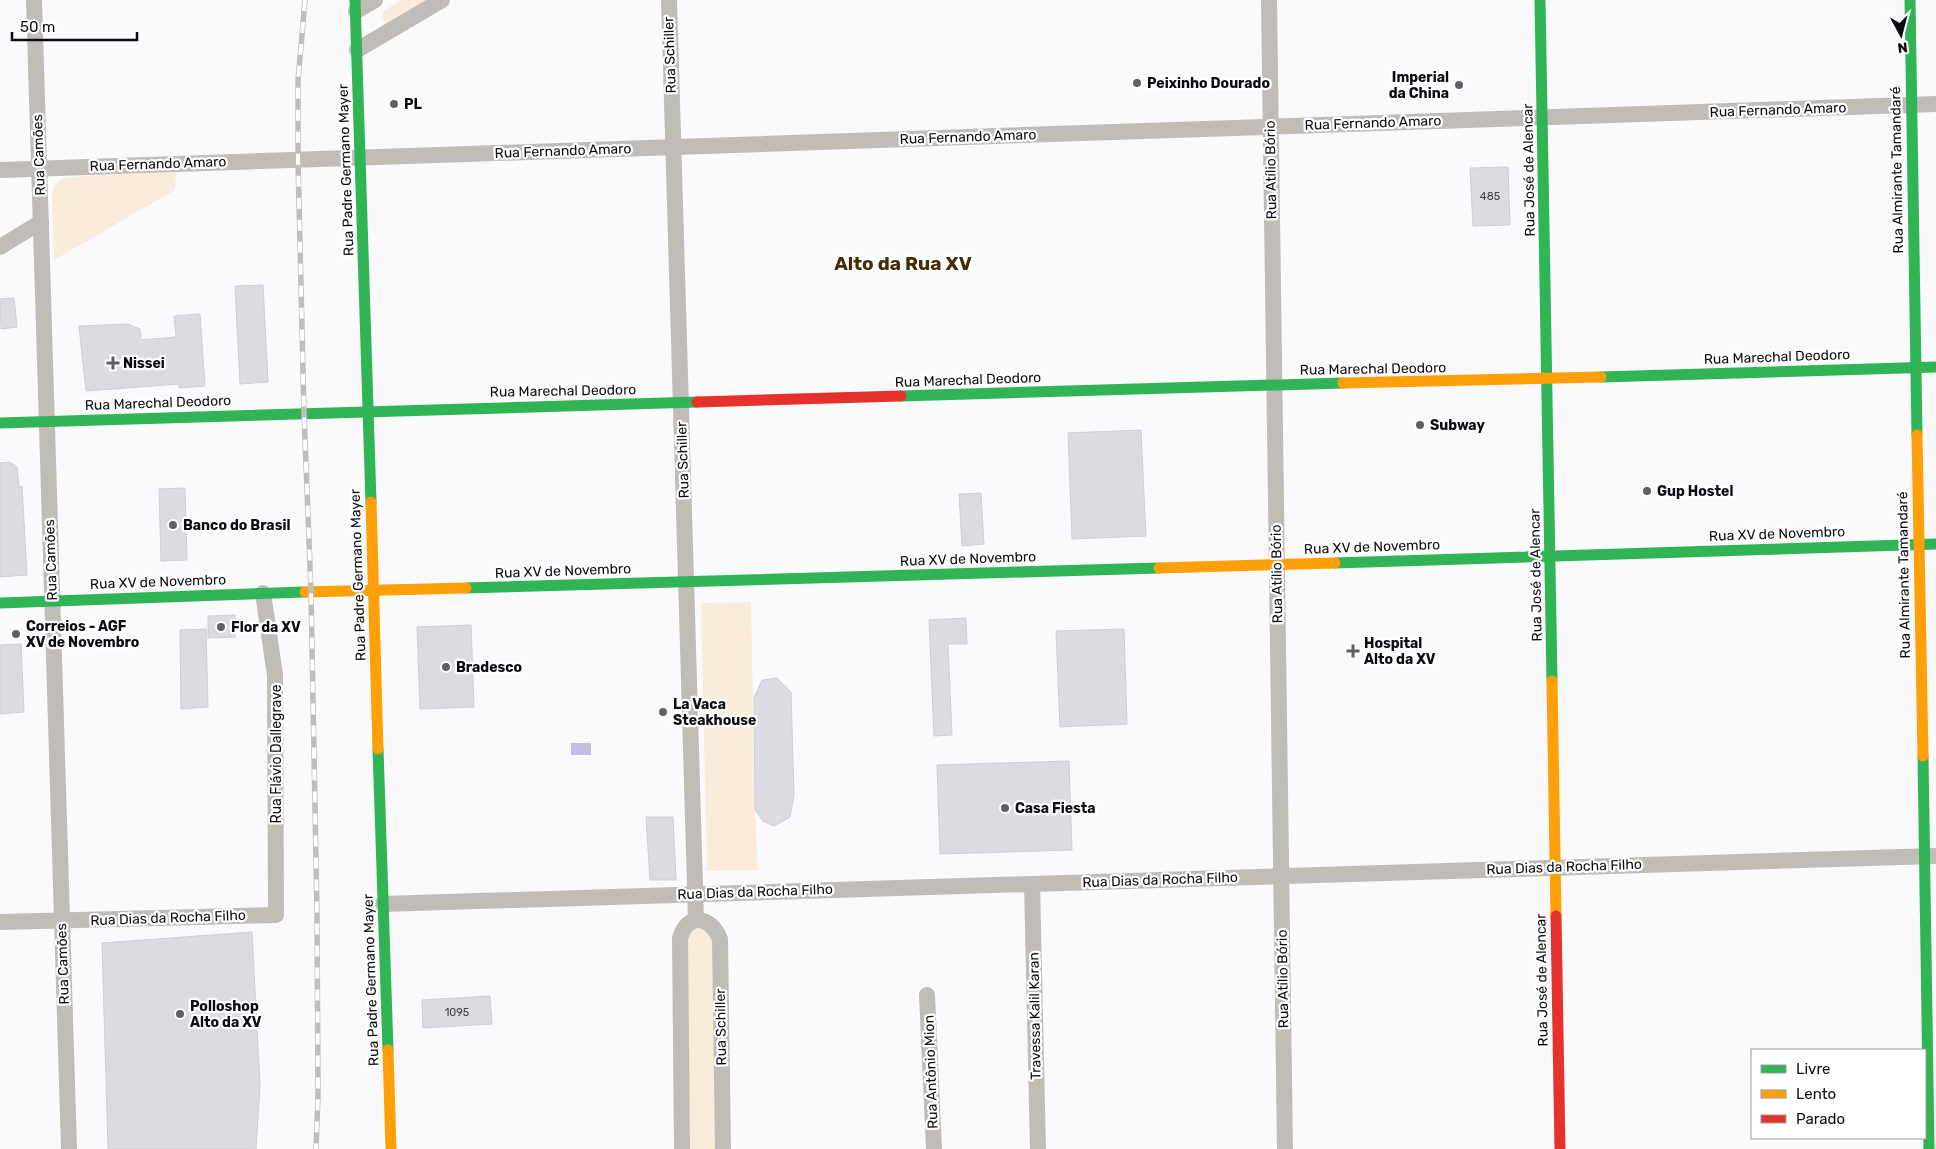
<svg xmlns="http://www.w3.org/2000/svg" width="1936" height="1149" font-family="Rubik,sans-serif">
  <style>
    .green { fill: #f9ecda }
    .water { fill: #c3bee2 }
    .building { fill: #dcdbe1; stroke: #cfced4 }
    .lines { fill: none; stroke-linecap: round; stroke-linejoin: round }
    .street { stroke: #c0bdb8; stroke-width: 16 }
    .fast { stroke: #30b455; stroke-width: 11 }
    .slow { stroke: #ff9f0a; stroke-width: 11 }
    .jam { stroke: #e5322d; stroke-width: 11 }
    .rail-casing { stroke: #bebebd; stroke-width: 5.5 }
    .rail { stroke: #fff; stroke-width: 4; stroke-dasharray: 11; stroke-linecap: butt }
    .poi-dot { fill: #5f5f64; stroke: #fff; stroke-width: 2 }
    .labels { text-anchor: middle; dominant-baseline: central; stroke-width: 4.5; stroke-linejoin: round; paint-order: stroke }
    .number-label { font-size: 11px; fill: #403f46 }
    .street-label { font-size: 14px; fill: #0c0b12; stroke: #fff }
    .poi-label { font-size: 14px; font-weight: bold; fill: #0c0b12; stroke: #fff; text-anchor: start }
    .district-label { font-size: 19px; font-weight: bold; fill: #432d07; stroke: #fff }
  </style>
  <rect width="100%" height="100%" fill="#fafafd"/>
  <g class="green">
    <polygon points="401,0 436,0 386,24 382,16 383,12"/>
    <path d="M176,172L175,190L54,260L52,196C53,186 57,180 67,177Z"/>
    <polygon points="751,602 755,810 758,870 707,871 701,603"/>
    <polygon points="699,927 707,930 714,938 716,1149 690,1149 687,940 693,930"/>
  </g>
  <rect class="water" x="571" y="743" width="20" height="12"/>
  <g class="building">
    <polygon points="1508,167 1510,225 1473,226 1470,168"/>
    <polygon points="263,285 268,382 240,384 235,286"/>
    <polygon points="14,298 17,327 1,329 0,299"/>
    <polygon points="200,314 205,386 179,388 179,384 86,391 79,326 128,324 140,329 141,340 176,337 174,316"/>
    <polygon points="1141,430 1146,536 1072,539 1068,433"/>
    <polygon points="10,462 17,467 19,487 22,486 27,575 0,577 0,463"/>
    <polygon points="185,488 187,560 161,561 159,489"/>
    <polygon points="981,493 984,544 962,546 959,494"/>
    <polygon points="235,615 235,637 208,638 208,616"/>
    <polygon points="966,618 967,644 948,644 952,735 934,736 929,620"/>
    <polygon points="471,625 474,707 420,709 417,627"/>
    <polygon points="206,629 208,707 181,709 180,630"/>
    <polygon points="1124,629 1127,724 1060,727 1056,631"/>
    <polygon points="21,644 24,712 0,714 0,645"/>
    <polygon points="777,678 791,692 794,795 790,817 774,826 763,821 755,810 754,698 762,680"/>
    <polygon points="1069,761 1072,850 940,854 937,765"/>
    <polygon points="646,817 673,817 676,880 650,880"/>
    <polygon points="252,932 260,1085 256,1149 108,1149 102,943"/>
    <polygon points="490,996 492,1024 423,1028 422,1000"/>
  </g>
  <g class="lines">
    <g class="street">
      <polyline points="34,0 69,1149"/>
      <polyline points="669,0 696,920"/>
      <polyline points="1269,0 1285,1149"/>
      <polyline points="356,11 375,0"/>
      <polyline points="357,50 442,0"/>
      <polyline points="0,170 1936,104"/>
      <polyline points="0,247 41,222"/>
      <polyline points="1032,884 1038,1149"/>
      <polyline points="383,904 1934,856"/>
      <polyline points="0,922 276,915 275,675 263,593"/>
      <polyline points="927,995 934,1149"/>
      <path d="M682,1149L680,938C688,912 711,916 720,939L723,1149"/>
    </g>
    <g class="fast">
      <polyline points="355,0 371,502"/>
      <polyline points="1540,0 1552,681"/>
      <polyline points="1910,0 1917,435"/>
      <polyline points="1601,377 1936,367"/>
      <polyline points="901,396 1343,383"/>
      <polyline points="0,423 697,402"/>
      <polyline points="1335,563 1936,544"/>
      <polyline points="466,588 1159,568"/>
      <polyline points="0,603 305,592"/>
      <polyline points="378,749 388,1050"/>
      <polyline points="1923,756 1929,1149"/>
    </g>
    <g class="slow">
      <polyline points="1343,383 1601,377"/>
      <polyline points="1917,435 1923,756"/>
      <polyline points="371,502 378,749"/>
      <polyline points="1159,568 1335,563"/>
      <polyline points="305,592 466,588"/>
      <polyline points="1552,681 1556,916"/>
      <polyline points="388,1050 391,1149"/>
    </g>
    <g class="jam">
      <polyline points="697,402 901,396"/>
      <polyline points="1556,916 1560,1149"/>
    </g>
    <defs>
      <polyline id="rail" points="305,0 298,81 298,160 304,413 311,592 317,914 318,1096 316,1149"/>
    </defs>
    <use href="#rail" class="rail-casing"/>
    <use href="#rail" class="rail"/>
  </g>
  <g class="poi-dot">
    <circle cx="1137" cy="83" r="5"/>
    <circle cx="1459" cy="85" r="5"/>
    <circle cx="394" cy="104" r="5"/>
    <path d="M110.5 355.5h5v5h5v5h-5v5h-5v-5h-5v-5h5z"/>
    <circle cx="1420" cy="425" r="5"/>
    <circle cx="1647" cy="491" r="5"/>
    <circle cx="173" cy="525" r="5"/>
    <circle cx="221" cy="627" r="5"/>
    <circle cx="16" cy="634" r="5"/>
    <path d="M1350.5 643.5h5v5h5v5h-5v5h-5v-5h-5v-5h5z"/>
    <circle cx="446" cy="667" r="5"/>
    <circle cx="663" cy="712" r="5"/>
    <circle cx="1005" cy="808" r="5"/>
    <circle cx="180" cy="1014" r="5"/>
  </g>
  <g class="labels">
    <g class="number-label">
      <text x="1490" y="196">485</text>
      <text x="457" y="1012">1095</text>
    </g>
    <g class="street-label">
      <text transform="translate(670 55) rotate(-92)">Rua Schiller</text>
      <text transform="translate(1778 110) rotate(-2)">Rua Fernando Amaro</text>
      <text transform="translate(1373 123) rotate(-2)">Rua Fernando Amaro</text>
      <text transform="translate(968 137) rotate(-2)">Rua Fernando Amaro</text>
      <text transform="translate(563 151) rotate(-2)">Rua Fernando Amaro</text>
      <text transform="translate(39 155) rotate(-92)">Rua Camões</text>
      <text transform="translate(158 164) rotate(-2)">Rua Fernando Amaro</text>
      <text transform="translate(346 170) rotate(-92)">Rua Padre Germano Mayer</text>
      <text transform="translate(1271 170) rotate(-91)">Rua Atílio Bório</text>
      <text transform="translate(1529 170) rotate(-91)">Rua José de Alencar</text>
      <text transform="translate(1897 170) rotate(-91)">Rua Almirante Tamandaré</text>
      <text transform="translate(1777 357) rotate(-2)">Rua Marechal Deodoro</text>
      <text transform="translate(1373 369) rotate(-1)">Rua Marechal Deodoro</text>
      <text transform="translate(968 380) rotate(-2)">Rua Marechal Deodoro</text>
      <text transform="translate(563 391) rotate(-1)">Rua Marechal Deodoro</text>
      <text transform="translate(158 403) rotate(-2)">Rua Marechal Deodoro</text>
      <text transform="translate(683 460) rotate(-92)">Rua Schiller</text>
      <text transform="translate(1777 534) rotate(-2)">Rua XV de Novembro</text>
      <text transform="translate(1372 547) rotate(-2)">Rua XV de Novembro</text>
      <text transform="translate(968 559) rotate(-2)">Rua XV de Novembro</text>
      <text transform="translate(51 560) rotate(-92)">Rua Camões</text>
      <text transform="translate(563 571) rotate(-2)">Rua XV de Novembro</text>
      <text transform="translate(1277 574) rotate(-91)">Rua Atílio Bório</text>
      <text transform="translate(358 575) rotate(-92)">Rua Padre Germano Mayer</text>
      <text transform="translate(1536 575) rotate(-91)">Rua José de Alencar</text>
      <text transform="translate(1904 575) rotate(-91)">Rua Almirante Tamandaré</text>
      <text transform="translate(158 582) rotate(-2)">Rua XV de Novembro</text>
      <text transform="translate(276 754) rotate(-90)">Rua Flávio Dallegrave</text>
      <text transform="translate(1564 867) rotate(-2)">Rua Dias da Rocha Filho</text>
      <text transform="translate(1160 880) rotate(-2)">Rua Dias da Rocha Filho</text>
      <text transform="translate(755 892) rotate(-2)">Rua Dias da Rocha Filho</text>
      <text transform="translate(168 918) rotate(-2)">Rua Dias da Rocha Filho</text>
      <text transform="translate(63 964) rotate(-92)">Rua Camões</text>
      <text transform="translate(1283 979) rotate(-91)">Rua Atílio Bório</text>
      <text transform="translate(371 980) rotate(-92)">Rua Padre Germano Mayer</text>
      <text transform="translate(1542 980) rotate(-91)">Rua José de Alencar</text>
      <text transform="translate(1035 1016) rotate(-91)">Travessa Kalil Karan</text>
      <text transform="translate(721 1027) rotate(-91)">Rua Schiller</text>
      <text transform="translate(931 1072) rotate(-92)">Rua Antônio Mion</text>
    </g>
    <g class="poi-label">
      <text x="1449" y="77" text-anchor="end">Imperial<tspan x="1449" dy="16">da China</tspan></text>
      <text x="1147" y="83">Peixinho Dourado</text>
      <text x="404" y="104">PL</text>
      <text x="123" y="363">Nissei</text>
      <text x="1430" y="425">Subway</text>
      <text x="1657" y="491">Gup Hostel</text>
      <text x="183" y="525">Banco do Brasil</text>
      <text x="26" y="626">Correios - AGF<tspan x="26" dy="16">XV de Novembro</tspan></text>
      <text x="231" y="627">Flor da XV</text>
      <text x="1364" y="643">Hospital<tspan x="1364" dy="16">Alto da XV</tspan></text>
      <text x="456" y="667">Bradesco</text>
      <text x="673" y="704">La Vaca<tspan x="673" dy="16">Steakhouse</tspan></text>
      <text x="1015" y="808">Casa Fiesta</text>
      <text x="190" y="1006">Polloshop<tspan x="190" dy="16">Alto da XV</tspan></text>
    </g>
    <g class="district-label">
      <text x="903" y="263">Alto da Rua XV</text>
    </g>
  </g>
  <rect x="1751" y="1049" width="175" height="90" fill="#ffffff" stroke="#9e9da0"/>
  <rect x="1761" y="1065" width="25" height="8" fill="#30b455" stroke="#9e9da0"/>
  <text x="1796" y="1074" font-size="15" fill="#0c0b12">Livre</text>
  <rect x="1761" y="1090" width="25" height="8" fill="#ff9f0a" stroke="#9e9da0"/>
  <text x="1796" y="1099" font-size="15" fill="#0c0b12">Lento</text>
  <rect x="1761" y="1115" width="25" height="8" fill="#e5322d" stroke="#9e9da0"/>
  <text x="1796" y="1124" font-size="15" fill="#0c0b12">Parado</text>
  <g transform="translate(1901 35) rotate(173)" stroke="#ffffff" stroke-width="4" paint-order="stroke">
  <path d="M0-4L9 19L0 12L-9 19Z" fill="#0c0b12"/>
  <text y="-8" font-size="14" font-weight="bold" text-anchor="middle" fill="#0c0b12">N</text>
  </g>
  <path d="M12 32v8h125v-8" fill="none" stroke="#0c0b12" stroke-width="2.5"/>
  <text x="20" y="32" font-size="15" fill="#0c0b12" stroke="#ffffff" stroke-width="4" paint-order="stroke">50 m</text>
</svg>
